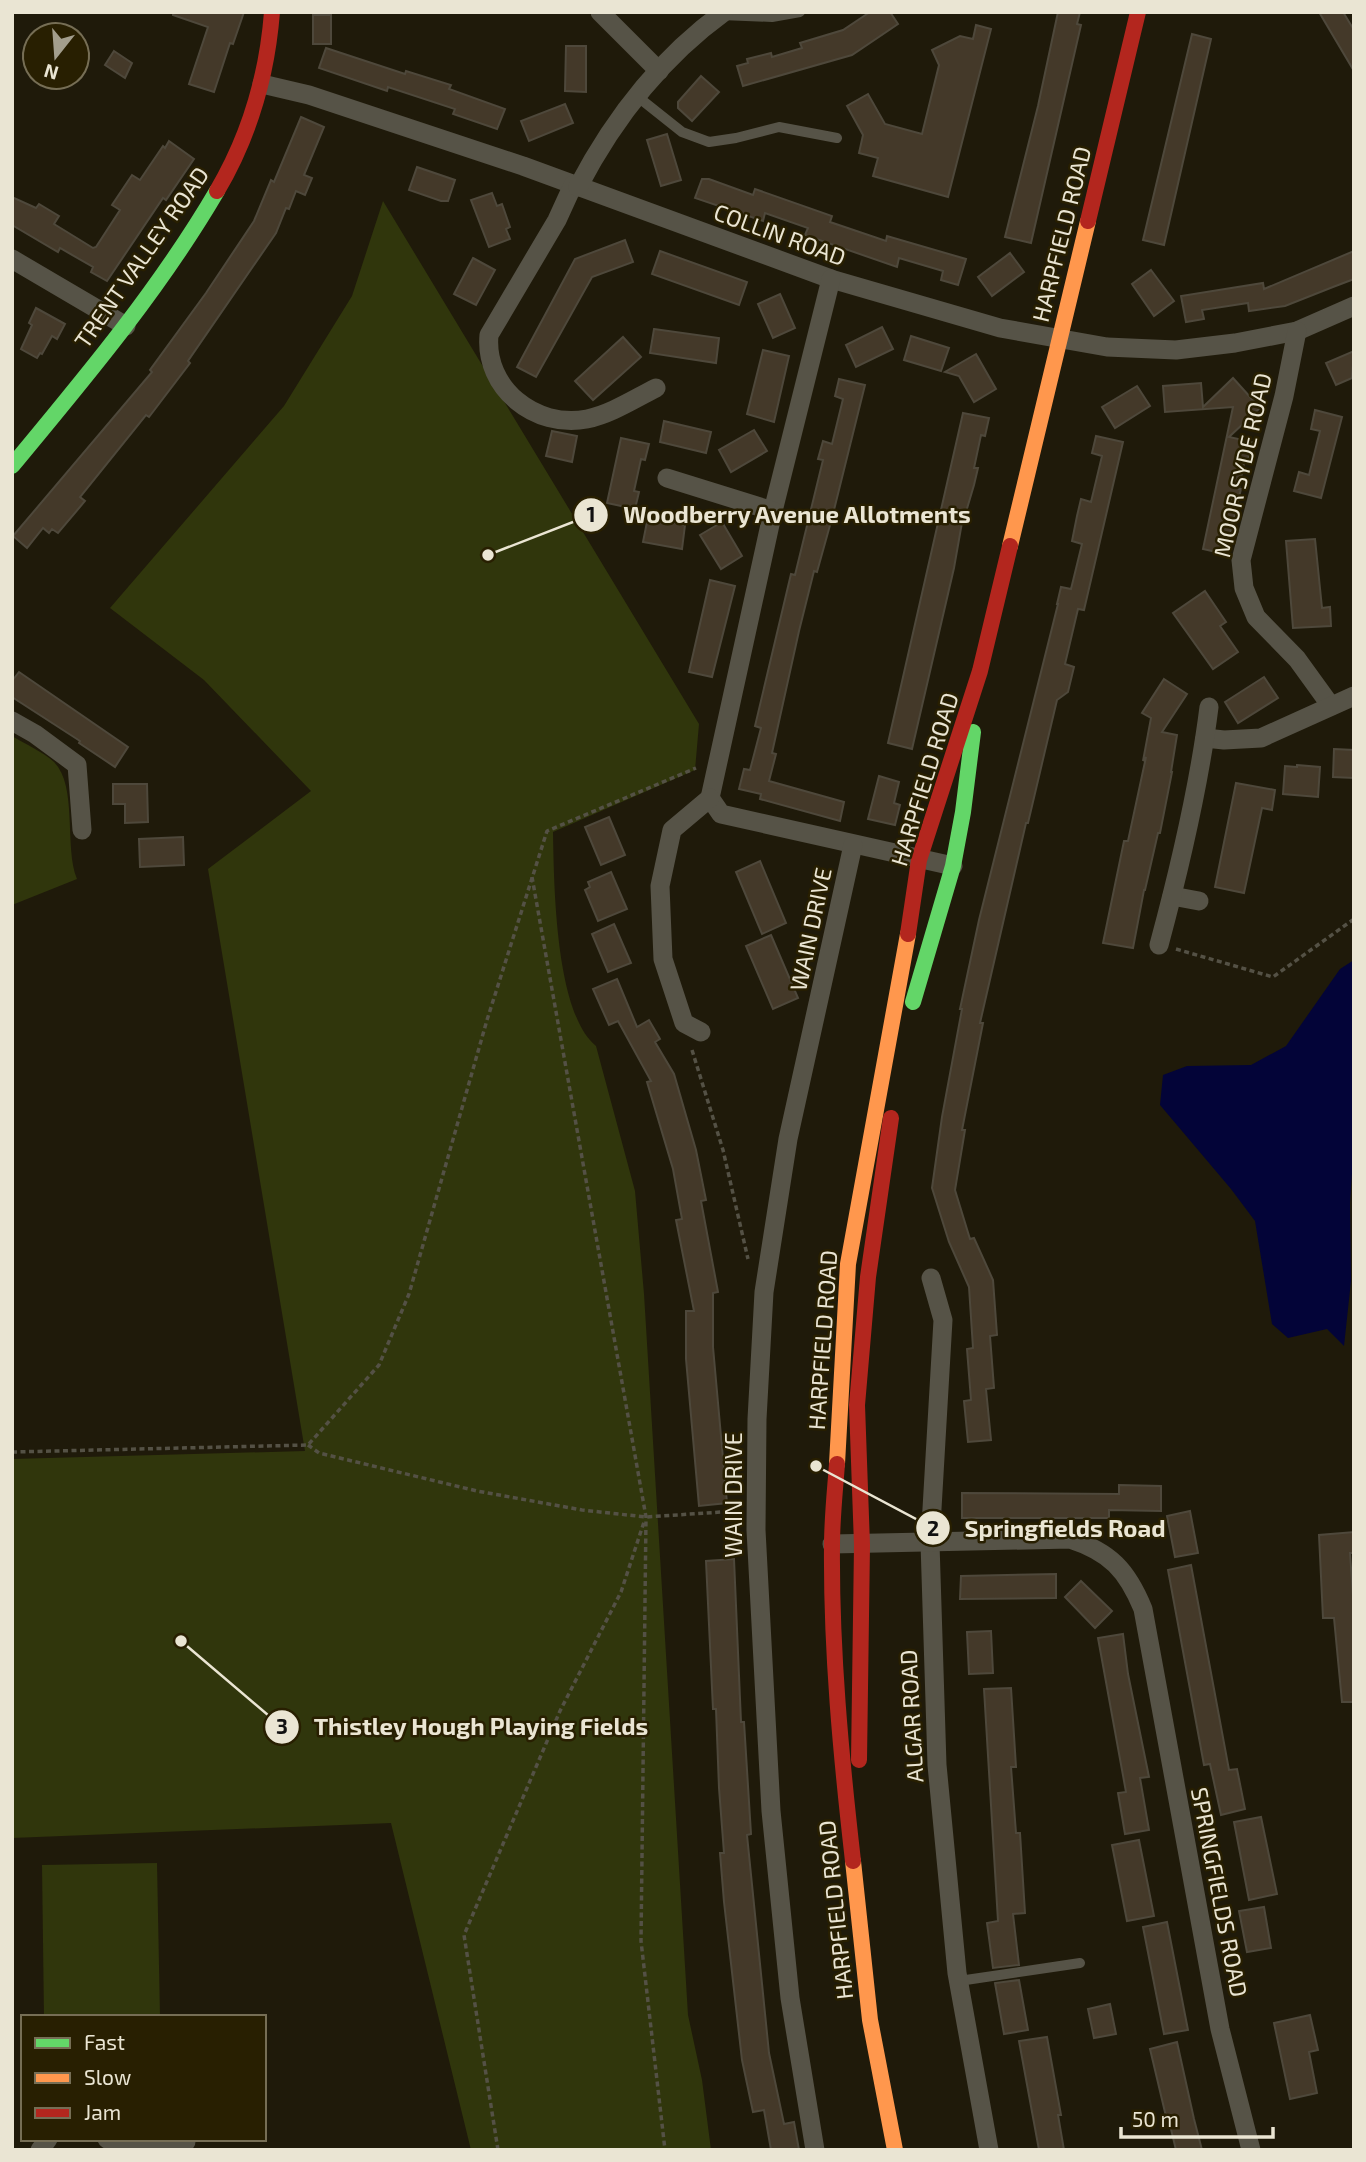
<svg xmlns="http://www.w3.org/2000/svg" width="1366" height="2162" font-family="'Exo 2',sans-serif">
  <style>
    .green { fill: #30360c }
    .water { fill: #030438 }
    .building { fill: #443929; stroke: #4e483b; stroke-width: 2 }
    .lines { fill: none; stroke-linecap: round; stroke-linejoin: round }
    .path { stroke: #545145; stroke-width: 3.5; stroke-dasharray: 5 3.5; stroke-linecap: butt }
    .lane { stroke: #565347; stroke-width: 10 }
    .street { stroke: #565347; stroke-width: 19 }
    .fast { stroke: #63d668; stroke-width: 16 }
    .slow { stroke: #ff974d; stroke-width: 16 }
    .jam { stroke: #b3261e; stroke-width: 16 }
    .labels { text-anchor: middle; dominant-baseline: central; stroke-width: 5; stroke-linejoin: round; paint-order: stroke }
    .street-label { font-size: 23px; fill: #eae5d3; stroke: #281f01 }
    .leader { fill: none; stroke: #eae5d3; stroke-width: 2.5 }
    .callout-dot { fill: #eae5d3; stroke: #281f01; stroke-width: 2.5 }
    .mark-label { font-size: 21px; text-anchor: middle; font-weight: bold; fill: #111 }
    .callout-label { font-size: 24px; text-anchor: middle; font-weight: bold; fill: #eae5d3; stroke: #281f01; stroke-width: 5; stroke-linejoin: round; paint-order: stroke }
  </style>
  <rect width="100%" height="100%" fill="#1f1a0a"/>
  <g class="green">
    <path d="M383,201L699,724L695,770L553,832C554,882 555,1013 596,1046L635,1191L644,1294L688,2015L702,2080L711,2150H471L391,1823L12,1838V1459L305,1451L208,869L311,791L204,680L110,608L284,406L352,296Z"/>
    <path d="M12,736C25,744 43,752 54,762C78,786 64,848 77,879L12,905Z"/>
    <polygon points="157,1863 160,2017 44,2017 42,1865"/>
  </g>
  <polygon class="water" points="1354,960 1354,1143 1350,1203 1351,1281 1344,1346 1327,1329 1288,1338 1272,1324 1255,1221 1231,1189 1160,1105 1163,1075 1187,1066 1251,1065 1286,1046 1340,969"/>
  <g class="building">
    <polygon points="173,12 244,12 233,44 230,43 214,92 189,84 208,27 173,15"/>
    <polygon points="870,12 890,12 898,24 852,55 743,86 737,66 748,63 747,59 771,53 772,57 802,48 800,43 843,30"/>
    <polygon points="1058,12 1080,12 1077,24 1081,25 1031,243 1005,237 1038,106"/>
    <polygon points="1319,12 1343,12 1354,30 1354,71"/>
    <rect x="313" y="15" width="18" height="29"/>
    <polygon points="976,25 991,29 948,197 873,176 878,158 859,153 863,135 847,106 868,94 885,124 922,134 939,65 932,50 960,36 973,39"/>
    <polygon points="1192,34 1211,39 1164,245 1143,240"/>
    <polygon points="566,46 586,46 586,92 565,91"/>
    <polygon points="326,48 405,74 406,71 451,85 449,89 505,109 497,129 453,114 455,109 388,87 387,91 319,68"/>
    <polygon points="114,51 132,63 125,78 105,65"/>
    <polygon points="701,76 719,92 692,121 678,108 678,102"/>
    <polygon points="565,104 573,123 529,141 521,121"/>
    <polygon points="301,117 324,127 304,175 312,178 305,195 296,191 289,209 286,208 276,233 188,361 190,363 149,417 146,415 80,497 85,501 58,533 52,529 49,533 43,528 27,548 13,536 152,372 150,370 206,293 254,221 271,180 274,182"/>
    <polygon points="667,134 681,180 661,186 647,140"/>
    <polygon points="169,141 194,159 166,200 163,198 107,281 91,272 93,267 60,248 58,252 12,225 12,197 36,208 39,204 59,216 54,224 93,248 96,247 120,210 112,205 132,175 140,180 163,146 165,148"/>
    <polygon points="417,167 455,180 448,201 441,201 409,190"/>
    <polygon points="702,179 709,179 753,195 755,189 832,216 830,222 886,241 887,236 966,259 958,285 941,280 943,271 899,258 897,267 805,235 808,228 765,213 763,221 695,198"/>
    <polygon points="492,193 497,206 502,204 510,227 506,229 510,239 489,247 471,200"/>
    <polygon points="625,240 633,262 592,277 536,377 517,367 575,259"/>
    <polygon points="660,251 747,282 739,305 652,274"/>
    <polygon points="1354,251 1354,279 1333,287 1285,306 1249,311 1248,303 1202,310 1204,319 1186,322 1181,296 1263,283 1264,289"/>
    <polygon points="1010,253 1024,272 992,296 978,277"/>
    <polygon points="473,258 495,270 476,305 454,294"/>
    <polygon points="1151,270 1174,301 1154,316 1132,284"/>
    <polygon points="780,294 795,328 773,338 758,304"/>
    <polygon points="36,308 65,324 57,339 52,336 42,354 40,353 37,358 21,349 32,325 29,323"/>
    <polygon points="882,327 893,349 856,367 846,345"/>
    <polygon points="654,329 719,338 716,363 650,353"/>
    <polygon points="911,336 949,348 941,371 904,360"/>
    <polygon points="623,337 641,357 593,400 575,381"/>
    <polygon points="763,350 789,356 774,422 747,414"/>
    <polygon points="1354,351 1352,378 1336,385 1326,363"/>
    <polygon points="976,354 996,389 974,402 959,376 945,372"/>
    <polygon points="1233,378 1260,408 1229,437 1252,442 1248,459 1245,458 1239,489 1241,489 1225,554 1203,549 1233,407 1165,412 1163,386 1201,383 1203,407"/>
    <polygon points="839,379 865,385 832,518 817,572 814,571 799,631 772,753 776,754 769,781 844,802 840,821 760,799 761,794 739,789 744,769 750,770 761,728 755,726 791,574 795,575 823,460 818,459 823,441 832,444 843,399 835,396"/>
    <polygon points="1137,386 1150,406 1115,428 1102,407"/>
    <polygon points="1315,410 1342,417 1321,498 1294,491 1299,472 1309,475 1320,431 1311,429"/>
    <polygon points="963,413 989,418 985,436 981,435 974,468 978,468 974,485 966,512 964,511 954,568 912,749 888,743"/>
    <polygon points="664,421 711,432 706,453 660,442"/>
    <polygon points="754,430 767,451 731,472 719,450"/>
    <polygon points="552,431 577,436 572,462 546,456"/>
    <polygon points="1096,436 1123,442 1084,610 1078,609 1065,664 1074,667 1068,692 1057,700 1028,823 1026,823 980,1023 983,1023 962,1130 965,1130 955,1190 970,1239 974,1238 993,1280 997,1335 990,1336 994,1388 986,1389 991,1440 968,1442 964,1401 971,1400 967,1349 973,1348 969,1287 949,1242 932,1188 942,1117 962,1009 960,1009 979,920 1058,604 1057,604 1061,587 1071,589 1082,544 1072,541 1077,516 1081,499 1091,502 1102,456 1092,453"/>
    <polygon points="621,438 649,444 645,460 641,459 634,491 639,492 635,509 607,503"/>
    <polygon points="648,517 685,525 682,549 643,542"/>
    <polygon points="722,522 742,556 721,569 700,535"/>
    <polygon points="1315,539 1322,608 1330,607 1331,626 1293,628 1286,541"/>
    <polygon points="710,580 735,586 712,677 689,672"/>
    <polygon points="1205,591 1226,622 1220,626 1238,652 1213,669 1173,613"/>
    <polygon points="19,672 128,747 115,767 79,743 80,741 12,697 12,681"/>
    <polygon points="1264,677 1278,698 1238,723 1225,702"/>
    <polygon points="1164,679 1187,694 1162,732 1177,735 1171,772 1172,772 1160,833 1158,833 1145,890 1144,890 1133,948 1103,943 1124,841 1128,841 1146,757 1143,761 1151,718 1142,713"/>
    <polygon points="1334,749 1354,750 1354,778 1333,777"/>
    <polygon points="1297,765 1320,767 1318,797 1283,794 1285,766 1297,767"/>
    <polygon points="879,776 899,782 894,803 900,805 895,825 868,819"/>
    <polygon points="1236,783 1275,790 1272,810 1262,808 1244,893 1215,887"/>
    <polygon points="113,784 147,784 148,822 125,823 125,804 113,804"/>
    <polygon points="609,817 625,855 601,865 585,827"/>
    <polygon points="183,837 184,865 140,867 139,839"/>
    <polygon points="760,861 786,923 762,934 736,872"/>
    <polygon points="611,872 627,909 598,921 585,890 590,887 588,882"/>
    <polygon points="614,924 631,963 608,972 592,934"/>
    <polygon points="771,935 798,998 773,1009 746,946"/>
    <polygon points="617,979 637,1027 649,1020 660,1039 655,1042 674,1074 696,1150 706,1200 701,1201 718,1292 713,1293 713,1347 727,1503 699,1506 686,1359 686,1311 694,1311 676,1220 682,1219 673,1169 647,1082 651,1081 618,1021 609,1025 593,989"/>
    <polygon points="1119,1485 1161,1486 1161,1511 1109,1510 1109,1518 962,1518 962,1493 1119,1494"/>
    <polygon points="1190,1511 1198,1553 1175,1557 1167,1516"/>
    <polygon points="1354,1532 1354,1553 1350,1553 1354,1610 1354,1702 1342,1702 1334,1618 1323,1618 1319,1535"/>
    <polygon points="734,1559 741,1722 744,1722 751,1834 747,1835 769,2053 784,2124 794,2122 799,2150 771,2150 764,2110 753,2112 742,2060 724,1902 720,1853 724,1853 719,1788 716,1709 713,1709 706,1561"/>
    <polygon points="1191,1565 1229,1770 1237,1769 1245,1809 1221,1815 1210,1764 1204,1765 1168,1570"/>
    <polygon points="1056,1574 1056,1598 960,1599 961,1576"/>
    <polygon points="1081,1581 1112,1611 1095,1628 1065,1597"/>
    <polygon points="991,1631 993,1673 969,1674 967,1632"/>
    <polygon points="1123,1634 1128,1674 1149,1777 1140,1778 1149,1830 1125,1834 1118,1793 1126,1792 1098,1638"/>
    <polygon points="1011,1688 1016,1767 1011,1767 1016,1833 1020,1833 1025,1913 1013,1914 1019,1965 993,1968 987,1923 998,1921 984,1689"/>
    <polygon points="1261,1817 1277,1894 1249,1900 1234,1822"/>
    <polygon points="1139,1840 1154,1916 1127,1921 1112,1845"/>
    <polygon points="1264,1907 1271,1948 1247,1952 1239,1911"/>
    <polygon points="1167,1922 1188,2030 1164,2034 1143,1927"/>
    <polygon points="1019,1980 1028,2030 1004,2034 995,1983"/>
    <polygon points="1110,2004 1116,2034 1094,2038 1088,2009"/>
    <polygon points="1310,2015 1318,2050 1309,2052 1317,2093 1290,2099 1274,2023"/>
    <polygon points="1047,2037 1061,2115 1058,2115 1064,2150 1039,2150 1019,2041"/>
    <polygon points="1177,2042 1194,2119 1202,2150 1176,2150 1170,2125 1168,2125 1150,2049"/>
  </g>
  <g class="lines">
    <g class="path">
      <polyline points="532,877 646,1517 641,1941 665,2150"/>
      <polyline points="1176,949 1273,977 1354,919"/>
      <polyline points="692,1050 723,1150 748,1259"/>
      <polyline points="308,1445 319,1453 477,1491 582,1510 646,1517 737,1511"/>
      <polyline points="12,1452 308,1445 379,1365 409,1294 487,1020 547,831 696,768"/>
      <polyline points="498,2150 464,1935 560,1711 621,1592 644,1522"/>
    </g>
    <g class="lane">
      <polyline points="721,15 772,17 800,12"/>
      <polyline points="638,97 682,132 709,142 736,138 779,127 837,138"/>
      <polyline points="959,1981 1080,1963"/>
    </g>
    <g class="street">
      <polyline points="600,12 659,71"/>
      <polyline points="262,84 309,95 523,166 831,279 1000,328 1107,347 1176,350 1235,343 1297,331 1354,306"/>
      <path d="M573,185L557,220L489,335C484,388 535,429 587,419C611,414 634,399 656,388"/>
      <path d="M578,187C613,120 662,57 724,12"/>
      <polyline points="12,259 126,326"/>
      <polyline points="831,279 773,511 710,798 721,814 953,866"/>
      <polyline points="1297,331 1284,396 1241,560 1244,588 1256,617 1297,659 1331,706"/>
      <polyline points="667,478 773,511"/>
      <polyline points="12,721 35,734 77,765 82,830"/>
      <polyline points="1205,738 1224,740 1261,738 1354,696"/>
      <polyline points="1172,896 1199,901"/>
      <path d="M1159,945C1180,867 1199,787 1209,707"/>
      <polyline points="701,1032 684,1023 663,959 660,886 672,830 710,798"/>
      <polyline points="931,1278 943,1320 930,1543 937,1765 957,1973 989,2150"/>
      <path d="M832,1544L1070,1539C1110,1552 1127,1570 1143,1609L1220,2029L1251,2150"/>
      <polyline points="107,2139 117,2144 186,2142"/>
      <polyline points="40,2150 48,2139"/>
      <polyline points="815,2150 790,1998 771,1811 756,1530 757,1419 764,1292 788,1139 853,845"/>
    </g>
    <g class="fast">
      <path d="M12,466C85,378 159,290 217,191"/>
      <polyline points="913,1002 953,866 963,812 973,732"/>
    </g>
    <g class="slow">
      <polyline points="1010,546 1088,221"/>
      <polyline points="837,1464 848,1264 908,934"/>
      <polyline points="853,1861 870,2020 895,2150"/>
    </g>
    <g class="jam">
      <path d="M217,191C250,135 267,76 272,12"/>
      <polyline points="1088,221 1138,12"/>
      <polyline points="908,934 919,860 980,671 1010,546"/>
      <path d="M837,1464C835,1491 832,1518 832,1545C831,1650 841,1756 853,1861"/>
      <polyline points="859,1760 862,1545 857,1405 868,1277 891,1118"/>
    </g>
  </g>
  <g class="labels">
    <g class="street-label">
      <text transform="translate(780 234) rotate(20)">COLLIN ROAD</text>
      <text transform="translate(1061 234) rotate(-76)">HARPFIELD ROAD</text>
      <text transform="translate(141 257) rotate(-55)">TRENT VALLEY ROAD</text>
      <text transform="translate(1242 465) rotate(-77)">MOOR SYDE ROAD</text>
      <text transform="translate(924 779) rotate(-73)">HARPFIELD ROAD</text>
      <text transform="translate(810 929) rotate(-78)">WAIN DRIVE</text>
      <text transform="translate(822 1340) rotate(-86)">HARPFIELD ROAD</text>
      <text transform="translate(733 1495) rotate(-90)">WAIN DRIVE</text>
      <text transform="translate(911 1716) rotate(-93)">ALGAR ROAD</text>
      <text transform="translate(1220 1892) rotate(79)">SPRINGFIELDS ROAD</text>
      <text transform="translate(835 1910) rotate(-96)">HARPFIELD ROAD</text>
    </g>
  </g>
  <path class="leader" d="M488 555L591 515M816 1466L933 1528M181 1641L282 1727"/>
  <g class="callout-dot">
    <circle cx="488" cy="555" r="7"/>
    <circle cx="816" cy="1466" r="7"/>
    <circle cx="181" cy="1641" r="7"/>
    <circle cx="591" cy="515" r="18"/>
    <circle cx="933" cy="1528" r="18"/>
    <circle cx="282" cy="1727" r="18"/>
  </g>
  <g class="mark-label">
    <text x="591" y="522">1</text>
    <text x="933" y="1536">2</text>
    <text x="282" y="1734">3</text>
  </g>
  <g class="callout-label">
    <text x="797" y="523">Woodberry Avenue Allotments</text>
    <text x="1065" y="1537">Springfields Road</text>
    <text x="481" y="1735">Thistley Hough Playing Fields</text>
  </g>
  <rect width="1366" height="2162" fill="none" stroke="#eae5d3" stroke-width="28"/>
  <rect x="21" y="2015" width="245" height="126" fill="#281f01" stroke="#766e55" stroke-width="2"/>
  <rect x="35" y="2038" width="35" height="10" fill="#63d668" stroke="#766e55" stroke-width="2"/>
  <text x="84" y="2050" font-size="21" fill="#eae5d3">Fast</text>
  <rect x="35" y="2073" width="35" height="10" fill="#ff974d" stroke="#766e55" stroke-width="2"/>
  <text x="84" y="2085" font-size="21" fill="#eae5d3">Slow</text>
  <rect x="35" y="2108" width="35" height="10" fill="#b3261e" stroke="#766e55" stroke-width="2"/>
  <text x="84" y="2120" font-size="21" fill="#eae5d3">Jam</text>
  <g transform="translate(56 56) rotate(197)"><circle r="33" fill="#281f01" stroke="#766e55" stroke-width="2"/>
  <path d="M0-5L12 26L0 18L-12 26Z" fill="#a39e8d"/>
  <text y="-10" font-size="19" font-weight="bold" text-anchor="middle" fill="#eae5d3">N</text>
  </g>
  <path d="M1121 2127v10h152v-10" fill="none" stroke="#eae5d3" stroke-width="3.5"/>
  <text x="1132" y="2127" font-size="21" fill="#eae5d3" stroke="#281f01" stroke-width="5" paint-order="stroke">50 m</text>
</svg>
